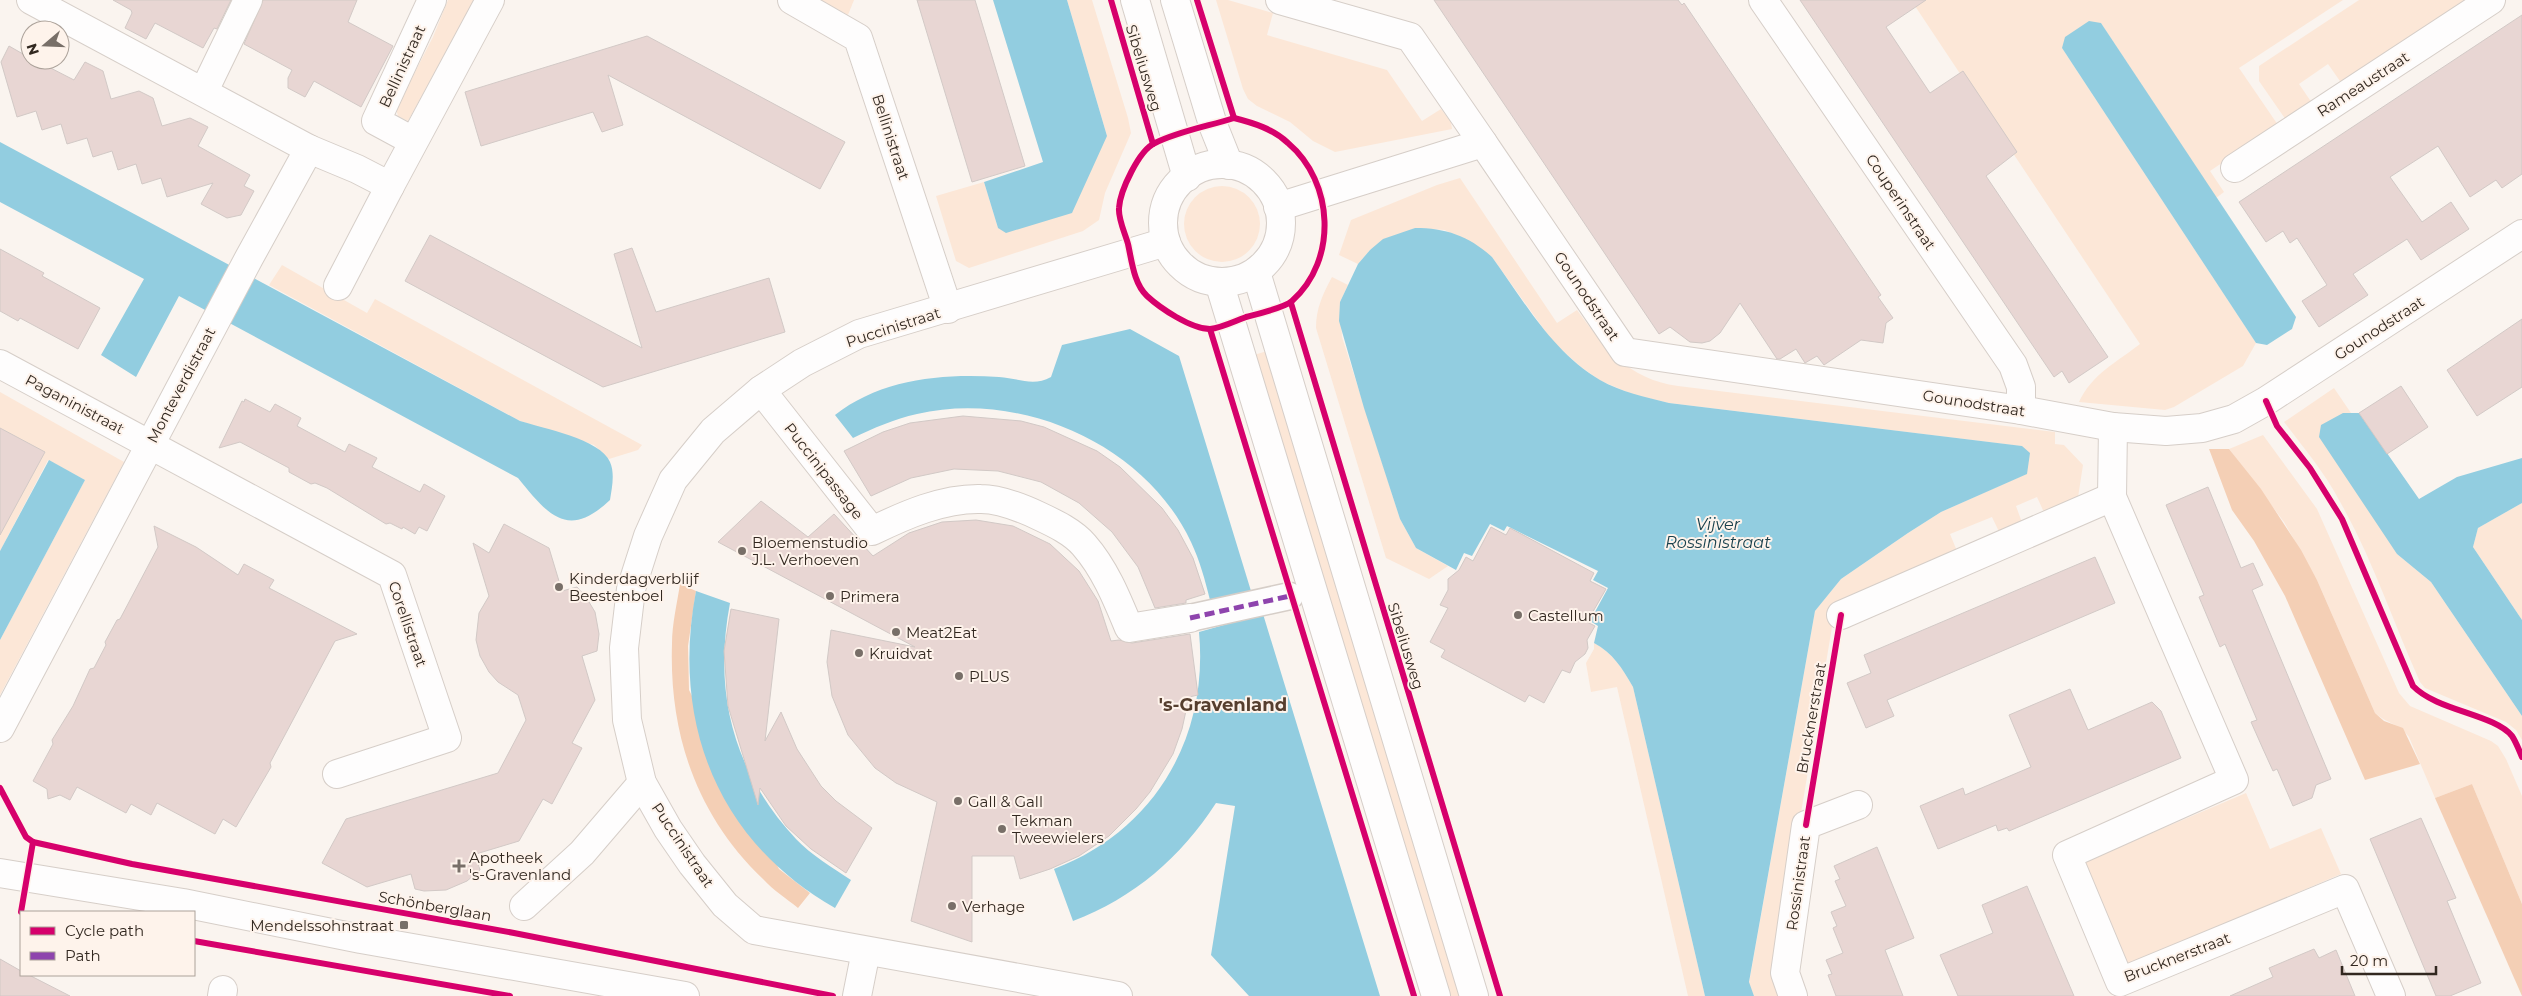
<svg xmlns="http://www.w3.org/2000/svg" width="2522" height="996" font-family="Montserrat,sans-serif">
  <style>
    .green { fill: #fce7d7 }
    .forest { fill: #f4cfb5 }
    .water { fill: #92cde0 }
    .building { fill: #e8d6d3; stroke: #d2c9c6 }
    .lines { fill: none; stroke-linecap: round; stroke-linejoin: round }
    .pedestrian-casing { stroke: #d6cec8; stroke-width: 29 }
    .minor-casing { stroke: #d6cec8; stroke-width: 30 }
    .tertiary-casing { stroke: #d6cec8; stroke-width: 30 }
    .pedestrian { stroke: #fefdfd; stroke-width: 26 }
    .minor { stroke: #fefdfd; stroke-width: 28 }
    .tertiary { stroke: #fefdfd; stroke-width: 28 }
    .quiet { stroke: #8e44ad; stroke-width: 5; stroke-dasharray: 10 5; stroke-linecap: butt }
    .cycleway-casing { stroke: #fef3eb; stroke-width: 9 }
    .cycleway { stroke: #d6006c; stroke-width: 6 }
    .poi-dot { fill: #786f68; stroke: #fef3eb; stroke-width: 2 }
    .labels { text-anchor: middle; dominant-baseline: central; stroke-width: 4; stroke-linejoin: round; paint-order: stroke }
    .street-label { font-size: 15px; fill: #322820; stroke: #fef3eb }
    .poi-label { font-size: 15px; fill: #322820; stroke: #fef3eb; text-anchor: start }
    .water-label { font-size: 16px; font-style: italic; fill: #18404c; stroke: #fef3eb }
    .quarter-label { font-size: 18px; font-weight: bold; fill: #553e2e; stroke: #fef3eb }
  </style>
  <rect width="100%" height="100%" fill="#faf4ef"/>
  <g class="green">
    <polygon points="448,0 474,0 408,121 398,116 396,109 433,37"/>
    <polygon points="820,0 854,0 848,15"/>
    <polygon points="1067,0 1092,0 1128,118 1131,133 1105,193 1099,220 1083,231 969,268 956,261 936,196 984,182 998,228 1107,136"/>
    <polygon points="1216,0 1228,0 1273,13 1267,35 1387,70 1422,121 1441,109 1451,122 1452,129 1335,152 1313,141 1290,122 1257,106 1248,99 1243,89"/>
    <path d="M1911,0H2343L2239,68L2278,125L2210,171L2224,192L2216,198L2101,23L2062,48L2256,343L2243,366L2174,407L2165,410L2079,402C2092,374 2117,362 2140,344Z"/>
    <polygon points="2359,0 2468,0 2342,84 2328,64 2299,84 2312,103 2286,120 2259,81 2259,66"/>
    <path d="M1460,178L1557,323L1577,310C1605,348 1628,379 1678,386L2055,432V444L2064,445L2083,465L2077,504L2047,519L2037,497L2016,506L2024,528L2002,538L1992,517L1950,534L1959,556L1835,609L1775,969L1783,996H1754L1749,983L1815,611L1841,579L1908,533L1941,512L2026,474L2021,446L1669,403L1634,395L1601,381L1581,367L1553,342L1492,257L1445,230L1415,228L1370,250L1358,264L1339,255L1351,220L1437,185Z"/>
    <circle cx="1222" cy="224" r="38"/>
    <polygon points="282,265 367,313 375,299 642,445 638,450 609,459 594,445 520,421 269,285"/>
    <path d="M1332,277L1348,285L1340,302L1342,337L1400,519L1416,548L1448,566L1429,579L1386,558L1316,328C1316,308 1323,294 1332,277Z"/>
    <polygon points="1270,350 1466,996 1444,996 1251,356"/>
    <path d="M2334,388L2351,413H2343L2397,554L2431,582L2522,716V740L2516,730L2506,722L2425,688L2420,682C2393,622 2372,557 2339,500C2324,472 2303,447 2284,422Z"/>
    <polygon points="0,392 124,462 0,695 0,640 85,480 48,460 0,551"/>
    <path d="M2263,435L2317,509L2399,693L2410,706L2491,741L2498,746L2506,759L2522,796V904L2472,784L2435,798L2409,737C2400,724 2386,723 2375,713L2317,580L2284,522L2229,449Z"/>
    <polygon points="2522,503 2522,620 2473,547 2478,528"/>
    <path d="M1594,643C1613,653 1622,668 1633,687L1705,996H1688L1617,687L1591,692L1586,663L1594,649Z"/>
    <polygon points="2246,793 2270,849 2321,828 2341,874 2123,967 2079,864"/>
  </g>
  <g class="forest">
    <polygon points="2209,449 2229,449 2261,489 2301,550 2317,580 2375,713 2384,721 2403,728 2420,764 2365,780 2285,596 2254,541 2232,510"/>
    <path d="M680,584L696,591L688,646L689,690L779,869L810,893L798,908C787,899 773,890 763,879C697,816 669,735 672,644C672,624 677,604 680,584Z"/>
    <polygon points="2472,784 2522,904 2522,996 2435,798"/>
  </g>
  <g class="water">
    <polygon points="993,0 1067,0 1107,136 1072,213 1006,233 998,228 984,182 1043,162"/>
    <polygon points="2089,21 2101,23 2296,317 2292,329 2267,345 2256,343 2062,48 2065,37"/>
    <path d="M0,142L520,421C542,428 601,439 610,462C615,473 612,488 610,500C568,540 548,515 518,478L179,296L136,377L101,355L144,279L0,202Z"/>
    <path d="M1415,228C1446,228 1469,236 1492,257C1524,301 1552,352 1600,380C1621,392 1645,397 1669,403L2022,446L2030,453L2027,474L1941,512L1908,533L1841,579L1815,611L1749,982L1754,996H1705L1633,687C1622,668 1613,653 1594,643L1598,626L1590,621L1608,588L1593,580L1598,571L1507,526L1504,531L1490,524L1472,556L1464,553L1456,570L1416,548L1400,519L1364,408L1339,321L1340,302L1358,264L1370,250L1383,239Z"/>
    <path d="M1130,329L1179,356L1251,591L1210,600C1205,580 1200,561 1191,542C1145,444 1021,390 917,414C894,419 874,428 853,438L835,415C880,379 943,373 999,377C1018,378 1033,387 1051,377L1062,345Z"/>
    <polygon points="2343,413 2359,413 2419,499 2457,477 2522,458 2522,503 2478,528 2473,547 2522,620 2522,716 2431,582 2397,554 2319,437 2321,425"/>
    <polygon points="49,460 85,480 0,640 0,551"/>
    <path d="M696,591L730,603C713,693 733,771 796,839C811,855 833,868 851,880L835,908C717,841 671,722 696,591Z"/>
    <path d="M1263,614L1380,996H1249L1211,955L1235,806L1216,803C1181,857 1134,898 1073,921L1054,869C1154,831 1209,738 1199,632Z"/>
  </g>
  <g class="building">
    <polygon points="113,0 231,0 217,29 214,28 203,48 155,23 146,39 125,28 132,13 131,10"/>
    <polygon points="263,0 357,0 348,22 393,46 361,107 314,81 305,97 288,88 288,78 292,70 244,44"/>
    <polygon points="917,0 975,0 1025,166 972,182"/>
    <polygon points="1434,0 1678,0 1682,5 1684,3 1881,295 1878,297 1893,318 1886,323 1883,343 1861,340 1824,365 1817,356 1805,363 1796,349 1780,359 1777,359 1740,303 1720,333 1710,341 1702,343 1690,342 1670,327 1659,334"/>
    <polygon points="1800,0 1926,0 1886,27 1930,93 1963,71 2017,152 1986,176 2108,357 2069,383 2062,371 2054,377"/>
    <polygon points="2522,15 2522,174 2502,188 2496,180 2470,197 2438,146 2390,177 2422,222 2451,202 2469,229 2421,260 2407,239 2353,274 2368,295 2319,327 2302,301 2327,285 2297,238 2290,243 2283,231 2266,242 2239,202"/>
    <polygon points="647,36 845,142 820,189 608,75 623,125 602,132 593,112 481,146 465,92"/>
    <polygon points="9,46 30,58 30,60 35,60 74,80 85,62 103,71 111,99 139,91 153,98 162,126 190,118 208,127 198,146 250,175 244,186 254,191 241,215 227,218 201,204 213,183 167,197 161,178 142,184 136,164 118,170 112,151 93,157 87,138 67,144 61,124 42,130 36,111 17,117 1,62"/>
    <polygon points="430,235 642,348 614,254 632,248 656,312 769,278 785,332 603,387 405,281"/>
    <polygon points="0,249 44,273 42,276 100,308 78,349 20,318 18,321 0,311"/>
    <polygon points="2522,319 2522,387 2477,416 2447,370"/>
    <polygon points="2401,386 2428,427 2387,454 2359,413"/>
    <polygon points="245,399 270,412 275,404 301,418 297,426 345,452 349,444 377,458 372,467 420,492 424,484 445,496 427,531 419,527 415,534 403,527 402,529 390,523 386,524 327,488 315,483 311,484 289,472 289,468 240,442 219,448 242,401 244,402"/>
    <polygon points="963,416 1021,421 1044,427 1097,451 1120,467 1162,508 1178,530 1193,558 1205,594 1186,600 1186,603 1155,608 1138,567 1112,532 1079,503 1041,482 998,471 954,469 911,478 871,496 844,451 883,432 910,423"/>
    <polygon points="0,428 45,452 0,535"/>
    <polygon points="2208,487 2241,568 2253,563 2263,585 2252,590 2331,779 2316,785 2312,798 2293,806 2277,769 2273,771 2263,749 2251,722 2257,720 2225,644 2220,647 2199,597 2204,595 2166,505"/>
    <polygon points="761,501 808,537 834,514 873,556 909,533 942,522 976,520 1013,526 1050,544 1079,571 1098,601 1111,641 1119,640 1132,643 1190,634 1198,695 1189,697 1182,729 1173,754 1150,792 1136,809 1109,836 1079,856 1050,869 1020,879 1014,856 972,856 972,942 911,921 937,802 896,783 875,768 848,735 832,696 827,662 831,630 915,647 718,542"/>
    <polygon points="504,524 549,548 562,591 577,587 586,597 595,612 599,634 597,651 582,656 595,700 572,743 582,748 552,804 543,799 519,841 476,854 480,870 467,881 446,890 424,891 415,889 411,874 367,887 322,863 346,819 498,773 526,720 518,695 498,682 489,672 480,656 476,640 479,613 489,596 473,543 489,553"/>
    <polygon points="154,526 196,547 238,575 244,564 274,580 269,588 357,634 335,641 270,763 271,767 236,827 223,819 215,834 157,803 151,815 131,804 126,813 77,787 70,800 60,795 48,799 47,789 33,781 53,744 52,740 73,706 90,669 94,668 106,645 105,642 117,620 120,619 158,547"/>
    <polygon points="1491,527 1506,535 1510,528 1594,573 1590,581 1606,589 1587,622 1595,626 1587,640 1588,648 1585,654 1575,662 1570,673 1562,670 1544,703 1529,695 1525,702 1441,657 1445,650 1430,642 1448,608 1440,605 1448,590 1448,579 1459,570 1466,557 1473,561"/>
    <polygon points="2095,557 2115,603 1887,700 1894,716 1866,728 1847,683 1871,673 1864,655"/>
    <polygon points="731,609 779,619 765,741 781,712 797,749 821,786 836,801 872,828 846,873 811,849 786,826 760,788 758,805 728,706 724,651"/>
    <polygon points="2070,689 2088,730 2152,702 2161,711 2181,758 2009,831 2007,828 1998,831 1996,825 1938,849 1920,806 1963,788 1965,795 2031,767 2009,715"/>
    <polygon points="2421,818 2456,898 2447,901 2481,983 2450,996 2436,996 2370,839"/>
    <polygon points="1877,847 1914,938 1885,950 1903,996 1836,996 1828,975 1832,974 1826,960 1843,953 1833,928 1837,926 1831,912 1846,906 1835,881 1840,879 1834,866"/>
    <polygon points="2027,886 2074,996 1958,996 1940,955 1993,933 1982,905"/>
    <polygon points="2314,949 2319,958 2336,950 2355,996 2230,996 2273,977 2269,968"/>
    <polygon points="0,959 21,971 21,975 29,975 70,996 0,996"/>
  </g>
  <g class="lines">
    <defs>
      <polyline id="pedestrian" points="1190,618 1290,596"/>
      <g id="minor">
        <polyline points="792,0 858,38 948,309"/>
        <polyline points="1135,0 1187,177"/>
        <polyline points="1175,0 1213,125 1229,165"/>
        <polyline points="1280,0 1410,37 1483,143"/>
        <polyline points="1763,0 2013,365 2021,387 2021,410"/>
        <polyline points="204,91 248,0"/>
        <polyline points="413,141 376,121 432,0"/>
        <polyline points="309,149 357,169 390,186 490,0"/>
        <circle cx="1222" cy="223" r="59"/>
        <polyline points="2235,168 2491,0"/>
        <polyline points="1278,207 1483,143 1625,352 2021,410 2113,427 2166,431 2202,428 2234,419 2266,401 2522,234"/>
        <polyline points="1256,272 1474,996"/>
        <polyline points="1219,282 1436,996"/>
        <polyline points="338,286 390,186"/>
        <polyline points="0,364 392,575 447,738 337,774"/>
        <path d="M761,390L872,531C905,515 943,498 981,499C1000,499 1022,508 1039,516C1054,523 1073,532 1084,545C1105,569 1117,599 1129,628L1190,618"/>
        <polyline points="2113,427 2112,497 2234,780 2067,855 2120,982 2345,889 2391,996"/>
        <polyline points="1841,615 2112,497"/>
        <polyline points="0,728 249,258 309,149 31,0"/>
        <polyline points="524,906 582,853 642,783"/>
        <polyline points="222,996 223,990"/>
        <polyline points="857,996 866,951"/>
        <polyline points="1118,996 754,930 725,905 692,864 668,829 642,783 627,720 624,648 631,589 648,536 673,480 713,431 761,390 802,363 859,334 1166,242"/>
        <polyline points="1793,996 1785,973 1806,825 1858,805"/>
      </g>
      <polyline id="tertiary" points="0,873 183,903 361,939 685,996"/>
    </defs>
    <use href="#pedestrian" class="pedestrian-casing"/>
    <use href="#minor" class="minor-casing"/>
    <use href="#tertiary" class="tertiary-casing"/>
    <use href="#pedestrian" class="pedestrian"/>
    <use href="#minor" class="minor"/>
    <use href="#tertiary" class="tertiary"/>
    <polyline class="quiet" points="1190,618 1290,596"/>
    <defs>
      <g id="cycleway">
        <polyline points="1111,0 1153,144"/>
        <polyline points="1197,0 1234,118"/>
        <path d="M1234,118C1254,123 1273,129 1288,143C1334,182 1338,260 1292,301C1284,308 1257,314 1246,317C1235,321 1221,328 1210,329C1191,329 1160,308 1147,296C1134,284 1132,262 1128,244C1125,233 1118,219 1119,208C1120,191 1139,150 1155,143C1179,131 1209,126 1234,118Z"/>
        <polyline points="1291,303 1500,996"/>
        <polyline points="1210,329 1414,996"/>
        <path d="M2266,401L2277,426L2310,468L2342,519L2413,686C2437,711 2494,714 2512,736C2516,742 2519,750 2522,757"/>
        <polyline points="0,788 26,837 33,842 21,912"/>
        <polyline points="1806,825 1841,615"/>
        <polyline points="33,842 132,864 514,933 833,996"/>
        <polyline points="194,941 510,996"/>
      </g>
    </defs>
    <use href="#cycleway" class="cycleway-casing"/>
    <use href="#cycleway" class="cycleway"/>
  </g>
  <g class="poi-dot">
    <circle cx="742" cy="551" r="5"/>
    <circle cx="559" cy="587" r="5"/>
    <circle cx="830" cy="596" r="5"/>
    <circle cx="1518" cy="615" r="5"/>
    <circle cx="896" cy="632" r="5"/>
    <circle cx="859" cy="653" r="5"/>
    <circle cx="959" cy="676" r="5"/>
    <circle cx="958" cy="801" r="5"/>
    <circle cx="1002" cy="829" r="5"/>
    <path d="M456.5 858.5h5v5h5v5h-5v5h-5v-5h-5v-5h5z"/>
    <circle cx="952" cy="906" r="5"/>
    <rect x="399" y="920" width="10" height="10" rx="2.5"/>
  </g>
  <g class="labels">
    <g class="street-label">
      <text transform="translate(402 66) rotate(-65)">Bellinistraat</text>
      <text transform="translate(1144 68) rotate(73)">Sibeliusweg</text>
      <text transform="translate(2363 84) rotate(-33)">Rameaustraat</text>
      <text transform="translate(891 137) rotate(72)">Bellinistraat</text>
      <text transform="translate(1901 202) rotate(56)">Couperinstraat</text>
      <text transform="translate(1587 296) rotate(56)">Gounodstraat</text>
      <text transform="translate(893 327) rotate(-18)">Puccinistraat</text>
      <text transform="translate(2379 328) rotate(-33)">Gounodstraat</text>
      <text transform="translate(181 385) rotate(-62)">Monteverdistraat</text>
      <text transform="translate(1974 403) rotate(9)">Gounodstraat</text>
      <text transform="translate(75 404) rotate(28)">Paganinistraat</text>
      <text transform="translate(824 471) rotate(52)">Puccinipassage</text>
      <text transform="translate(408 624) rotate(71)">Corellistraat</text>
      <text transform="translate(1406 646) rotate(73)">Sibeliusweg</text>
      <text transform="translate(1811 718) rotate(-80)">Brucknerstraat</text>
      <text transform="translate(683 845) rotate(56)">Puccinistraat</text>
      <text transform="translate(1798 883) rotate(-82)">Rossinistraat</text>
      <text transform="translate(435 906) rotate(10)">Schönberglaan</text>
      <text transform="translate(2177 957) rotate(-21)">Brucknerstraat</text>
    </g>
    <g class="poi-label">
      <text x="752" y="542">Bloemenstudio<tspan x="752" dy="17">J.L. Verhoeven</tspan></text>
      <text x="569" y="578">Kinderdagverblijf<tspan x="569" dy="17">Beestenboel</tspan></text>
      <text x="840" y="596">Primera</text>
      <text x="1528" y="615">Castellum</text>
      <text x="906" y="632">Meat2Eat</text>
      <text x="869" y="653">Kruidvat</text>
      <text x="969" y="676">PLUS</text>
      <text x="968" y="801">Gall &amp; Gall</text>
      <text x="1012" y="820">Tekman<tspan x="1012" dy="17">Tweewielers</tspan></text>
      <text x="469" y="857">Apotheek<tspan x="469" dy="17">'s-Gravenland</tspan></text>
      <text x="962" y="906">Verhage</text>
      <text x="394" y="925" text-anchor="end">Mendelssohnstraat</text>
    </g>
    <g class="water-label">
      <text x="1718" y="524">Vijver<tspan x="1718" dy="18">Rossinistraat</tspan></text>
    </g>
    <g class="quarter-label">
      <text x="1223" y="705">'s-Gravenland</text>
    </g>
  </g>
  <rect x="20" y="911" width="175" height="65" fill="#fef3eb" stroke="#aca29a"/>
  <rect x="30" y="927" width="25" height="8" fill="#d6006c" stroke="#aca29a"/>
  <text x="65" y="936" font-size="15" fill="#322820">Cycle path</text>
  <rect x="30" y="952" width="25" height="8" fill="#8e44ad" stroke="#aca29a"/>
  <text x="65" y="961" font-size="15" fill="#322820">Path</text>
  <g transform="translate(45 45) rotate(251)"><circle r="24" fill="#fef3eb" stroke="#aca29a"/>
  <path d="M0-4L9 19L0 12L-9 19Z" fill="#786f68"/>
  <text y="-8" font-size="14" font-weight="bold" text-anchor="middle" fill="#322820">N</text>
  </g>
  <path d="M2342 966v8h94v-8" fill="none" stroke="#322820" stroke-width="2.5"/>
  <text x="2350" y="966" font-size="15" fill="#322820" stroke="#fef3eb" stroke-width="4" paint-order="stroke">20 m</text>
</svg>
